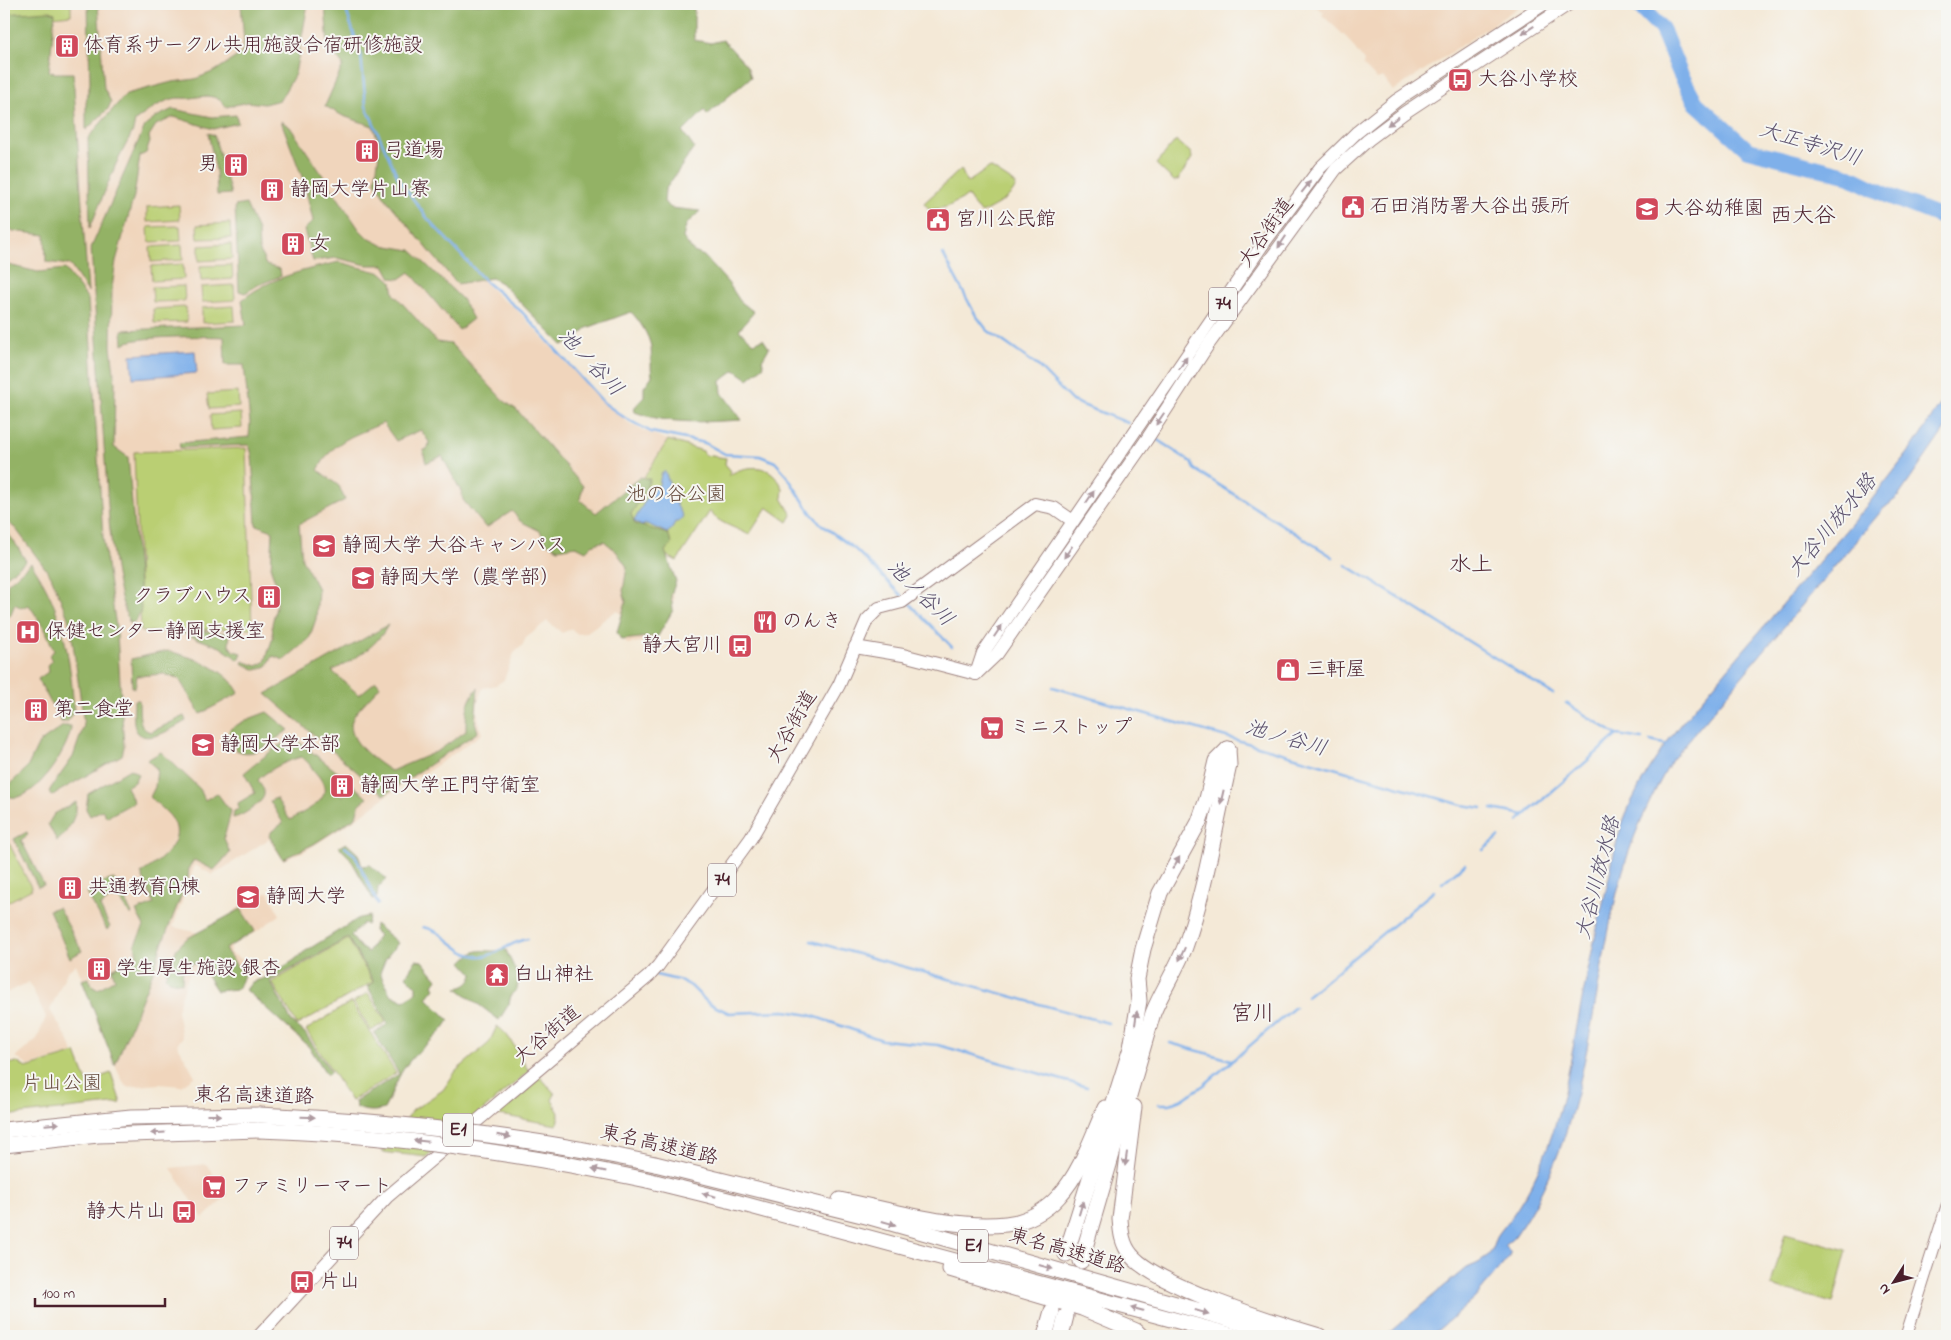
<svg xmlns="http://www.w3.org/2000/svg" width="1951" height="1340" font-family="'Indie Flower','Klee One',sans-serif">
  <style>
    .built { fill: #f0d5bc }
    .green { fill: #bacf73; stroke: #82774f }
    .forest { fill: #93b265; stroke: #6e6848 }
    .water { fill: #7fb0ea; stroke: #64688a }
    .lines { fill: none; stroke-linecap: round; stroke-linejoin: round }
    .stream { stroke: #7fb0ea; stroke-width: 2.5 }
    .river { stroke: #7fb0ea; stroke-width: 16 }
    .secondary-casing { stroke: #9f8481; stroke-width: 13 }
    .primary-casing { stroke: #9f8481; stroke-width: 14 }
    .motorway-casing { stroke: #9f8481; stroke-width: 17 }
    .secondary { stroke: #fff; stroke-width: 11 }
    .primary { stroke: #fff; stroke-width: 12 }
    .motorway { stroke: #fff; stroke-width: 15 }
    .motorway-bridge-casing { stroke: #9f8481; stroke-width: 17; stroke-linecap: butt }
    .motorway-bridge { stroke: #fff; stroke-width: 15 }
    .oneway { fill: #ae9aa0 }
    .labels { text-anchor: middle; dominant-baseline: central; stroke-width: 4; stroke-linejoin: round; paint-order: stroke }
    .shield { fill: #f6f6f2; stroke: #7e6067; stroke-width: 1 }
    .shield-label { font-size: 19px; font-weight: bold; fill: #4a1f2b }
    .poi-label { font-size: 20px; fill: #4a1f2b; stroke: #f6f6f2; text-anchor: start }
    .street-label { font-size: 20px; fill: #4a1f2b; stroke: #f6f6f2 }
    .park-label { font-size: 20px; fill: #664b3d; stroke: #f6f6f2 }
    .water-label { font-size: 21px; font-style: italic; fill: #5d526e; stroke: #f6f6f2 }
    .quarter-label { font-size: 22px; fill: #4a1f2b; stroke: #f6f6f2 }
  </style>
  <rect width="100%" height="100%" fill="#f6f6f2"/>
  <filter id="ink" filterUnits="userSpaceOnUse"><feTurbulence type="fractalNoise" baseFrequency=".02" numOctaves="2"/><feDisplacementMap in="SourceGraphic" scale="10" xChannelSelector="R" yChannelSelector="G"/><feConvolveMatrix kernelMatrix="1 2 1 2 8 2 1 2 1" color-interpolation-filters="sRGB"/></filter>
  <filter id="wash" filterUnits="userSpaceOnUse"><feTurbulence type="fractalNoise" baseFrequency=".0096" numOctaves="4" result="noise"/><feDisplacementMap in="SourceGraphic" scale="20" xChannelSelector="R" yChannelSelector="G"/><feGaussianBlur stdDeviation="1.12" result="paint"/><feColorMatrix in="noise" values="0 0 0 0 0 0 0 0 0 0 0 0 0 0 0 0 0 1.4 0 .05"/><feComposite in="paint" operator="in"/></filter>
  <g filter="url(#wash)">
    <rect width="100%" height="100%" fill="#f4e9d7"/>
    <g class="built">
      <polygon points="4,4 377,4 476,274 501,299 515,308 578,376 627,422 641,430 668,440 622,511 672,585 674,600 653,640 627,644 621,632 624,617 617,610 586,633 578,634 571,629 562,633 547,621 526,638 522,646 514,653 504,680 496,685 483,688 478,702 477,712 482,734 427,772 400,786 359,817 305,851 283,860 269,839 213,875 195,865 173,927 230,940 231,953 244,961 238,984 189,973 177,1010 182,1038 177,1044 195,1076 181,1086 159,1084 128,1087 125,1085 116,1068 76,964 67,972 50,1010 69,1041 73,1053 28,1066 16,1057 37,1039 46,1017 29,982 4,994"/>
      <polygon points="1312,4 1523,4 1393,91 1383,77 1377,79 1363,65 1364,61 1347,38 1322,15 1324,12"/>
      <polygon points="268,892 280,915 251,935 235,910"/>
      <polygon points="206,1164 228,1195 203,1218 171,1168"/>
    </g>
    <g class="green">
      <polygon points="4,4 71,4 71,15 15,21 4,20"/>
      <polygon points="1176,140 1191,153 1192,158 1178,180 1174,181 1156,164"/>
      <path d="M990,167L1016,184C1014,198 993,206 982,213L976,208L968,196L947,207L930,210L924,203L961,169L967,183Z"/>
      <polygon points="179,205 180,220 147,222 147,207"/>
      <polygon points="230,223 231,238 198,239 197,225"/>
      <polygon points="180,226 181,241 149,242 148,227"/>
      <polygon points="231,244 232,259 199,261 199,246"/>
      <polygon points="182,245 183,260 151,262 150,247"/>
      <polygon points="183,264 184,279 152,281 151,266"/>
      <polygon points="232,265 233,279 201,281 200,266"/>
      <polygon points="234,285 235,300 202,302 201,287"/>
      <polygon points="184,286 185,301 153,302 152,287"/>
      <polygon points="234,306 235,321 202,323 202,308"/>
      <polygon points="186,307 187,322 154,323 153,309"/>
      <polygon points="238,392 239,407 209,409 207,394"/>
      <polygon points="241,413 242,428 211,430 210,415"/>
      <path d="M668,440L703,451L705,455L726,458L725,464L731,471L728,476C740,467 762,463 774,475C778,478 781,485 783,489L782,498L792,515L788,522L767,507L749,535C737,528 715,522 710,511L677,561L660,552L622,511Z"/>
      <polygon points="246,448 252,628 141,632 134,452"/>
      <polygon points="9,843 32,889 4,904 4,845"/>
      <polygon points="348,939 373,982 297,1025 272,982"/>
      <polygon points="368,993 386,1022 371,1031 353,1002"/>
      <polygon points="351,1002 396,1073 351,1101 306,1030"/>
      <path d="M497,1026C513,1037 518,1056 529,1071L427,1157L382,1152L413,1110L443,1090L456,1071L489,1043Z"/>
      <polygon points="76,1053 87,1082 111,1073 121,1103 4,1116 4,1065 17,1062 26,1068"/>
      <polygon points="537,1073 555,1094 552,1100 559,1113 557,1125 499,1115 495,1110"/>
      <polygon points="1785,1233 1847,1250 1833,1303 1771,1286"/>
    </g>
    <g class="forest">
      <polygon points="88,4 98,4 104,88 111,102 108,109 86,130 86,102 90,83"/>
      <path d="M241,4H308L295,74L280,100L264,104L248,102L226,107C217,93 204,96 191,98C185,99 178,97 172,99C158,103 146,113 135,121L133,131L116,164L90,228L88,138L126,94L172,82L195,79L215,71L241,54L244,42Z"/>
      <path d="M325,4H694V40L711,43L723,40L747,66L751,77L707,115L705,110L683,132L694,148L665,190L664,202L671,208L700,211L686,225L683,238L694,252L704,256L729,284L740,301L754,312L739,330L754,343L763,339L769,348L762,360L764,366L748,379L735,370L721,381L722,393L742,420C706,422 669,425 635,412L634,408L644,397V387L652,376C650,366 652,357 651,347C649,335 639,320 631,312L587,328L570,343L562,345L501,283L492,278L457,284L386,199L375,182L380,146L373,126L343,116L325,106L343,65L328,46Z"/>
      <polygon points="50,11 55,13 49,71 55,73 73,73 88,292 70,265 46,262 45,235 4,230 4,14"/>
      <path d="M173,109L212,117L236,115L238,123L213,129L174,117L156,125L149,136L150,142L146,153L140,156L134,196L116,261L112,288L111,346L115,382L114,447L128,457L141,609L136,621L130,624C116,591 113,556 109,521L91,248L145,126L158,116Z"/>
      <polygon points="281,121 290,127 359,229 368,238 382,245 411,250 462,299 473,319 459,330 410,272 400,279 391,278 384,265 367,265 337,258 313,261 304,230 313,221 304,182"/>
      <polygon points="208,133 214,135 231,194 217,195 216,171"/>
      <polygon points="246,204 258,231 259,249 266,265 280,269 281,276 258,285 245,293 239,291 235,206"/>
      <path d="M339,262L382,273L392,282L394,294L437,342L451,344L503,400L517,410L583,486L580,500L596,513L640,477L650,479L643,495L631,514L635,524L668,534L672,543L665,551L676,581L671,595L673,610L658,636L621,640L617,632L626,601L623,591L627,567L616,551L604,541L592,545L586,551L576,546L558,549L546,542L540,531L520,521L512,511L486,528L463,500L462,493L442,456L426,463L423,451L428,448L429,442L421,430L396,441L383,423C354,436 334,439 318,470L339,486L345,500L299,524L302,559L318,589L316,619L309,639L284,660L273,656L267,666L256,670L242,663L243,661L257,666L265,662L273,637L272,624L276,607L277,586L271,570L273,531L256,525L252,455L249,445L180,448L179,443L249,437L250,423L244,365H225L224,337C208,336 133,336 123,344L122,330L246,325L242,300C270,277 305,270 339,262Z"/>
      <polygon points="4,264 38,272 65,269 88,299 103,537 117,634 124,747 122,755 51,796 49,792 51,788 73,757 84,725 73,643 68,618 51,576 16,529 4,519"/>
      <polygon points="4,529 14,541 26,561 4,578"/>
      <path d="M31,563C63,608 71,660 74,713L67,722H61L38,679L48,672L47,665L52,661L49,655L54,651L45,629L29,605L21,608L15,604L10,616L6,617L8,597L7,584Z"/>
      <path d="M388,625C377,647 353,660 332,671L359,695L376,681L380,686C372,696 361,705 354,716C341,737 375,761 391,771L438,751L466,731C466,714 466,701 478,688L475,722L478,732L384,795L266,694Z"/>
      <polygon points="192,630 230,633 229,645 233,651 242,653 239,660 220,647 179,632"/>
      <path d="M168,651C192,657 227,668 239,693L200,714L179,679L164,674L137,676L135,688L132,687L131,659Z"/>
      <path d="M134,700H139C140,712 137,729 151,732L184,716L186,721C173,728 139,751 134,724C133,716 134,707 134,700Z"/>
      <path d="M267,712L289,730C272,740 256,760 236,750L228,736L230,729L246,720Z"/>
      <path d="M63,726H71C71,747 28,813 5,794V789L27,768L39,743Z"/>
      <path d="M294,738L341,775L331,790L343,796L353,785L367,798L359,805L356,817L314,844L283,859L269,836L272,831L283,823L270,801L276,798L290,820C311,807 340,798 314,771C310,765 307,760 301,757C289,760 265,771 258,780C261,784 265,790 264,795C263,803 241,817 233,818L234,811L239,809L238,803L255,793L244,773L275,748Z"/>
      <path d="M161,752L200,789L205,800L217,793L231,812L224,838L230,853L214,870L194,860L189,867L188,879L160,949L155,967L115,1065L82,980L88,978L94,988L98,989L115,979L112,969L137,956L135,944L144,926L136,911L154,904L141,873C159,862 190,840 170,816C164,809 156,803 150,797L155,787L157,769L147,760Z"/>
      <polygon points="130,769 138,774 134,782 126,787 134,802 107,817 102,810 90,816 86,809 88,794"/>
      <path d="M76,802C78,814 67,834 57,841L48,824L54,814Z"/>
      <polygon points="27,832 28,835 21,840 44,885 38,887 14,839"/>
      <polygon points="346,843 358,854 362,866 370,865 387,879 378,887 377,897 373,899 350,858 339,847"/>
      <polygon points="114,879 132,914 130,915 119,898 110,899 100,907 110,927 107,930 87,893 103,882"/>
      <polygon points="58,907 82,951 70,958 49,910"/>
      <polygon points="241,909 255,931 225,949 244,976 238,989 217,991 202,968 195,963 183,967 182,983 174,982 165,977 177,948 186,939"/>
      <path d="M370,916L367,925L363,923L351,936L361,948L368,952L379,935L374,931L375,924L398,943L386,958L380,973L390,994L404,1001L416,992V986L406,976L416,960L422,961L437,979L433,985L435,988L427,998L449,1020C440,1037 420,1047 408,1063C398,1074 392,1095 384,1109C376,1112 364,1112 356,1107L355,1101L399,1074L374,1033L388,1024L368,987L374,982L348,938L270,981L292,1022L305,1033L331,1072L327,1075L310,1048L246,990L252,982L265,978L293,961L304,952L359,918Z"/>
      <path d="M505,948L519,978L517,989L511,995L509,1004L499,1020L457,988C465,987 472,982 473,974L462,962C481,941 488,957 505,948Z"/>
    </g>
    <g class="water">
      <polygon points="195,351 197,373 133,378 131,355"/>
      <path d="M1947,394V426L1898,497L1883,509L1672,760C1647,804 1630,840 1618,889C1588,1009 1589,1130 1515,1236C1512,1240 1508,1242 1504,1246L1511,1253L1510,1256L1474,1299L1431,1336H1385L1466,1268C1479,1264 1489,1258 1494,1246C1496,1241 1497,1235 1500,1232C1549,1172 1564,1101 1577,1026C1586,978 1596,930 1608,882C1612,864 1615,845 1621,827C1634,790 1656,757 1679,726L1869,503L1911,449Z"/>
      <polygon points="665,471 677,506 683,516 679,522 675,522 672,529 667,533 647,524 641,526 634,521 650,492 659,485 661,474"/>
    </g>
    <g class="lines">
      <g class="stream">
        <polyline points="347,4 347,13 361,55 366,106 399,180 428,219 486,282 522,312 604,403 625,418 651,432 705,443 725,454 760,456 775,462 785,473 811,513 822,525 856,550 902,596"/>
        <polyline points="943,254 975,314 987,330 1038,366 1072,401 1128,423"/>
        <polyline points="1153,437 1191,462 1194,469 1333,557"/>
        <polyline points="1346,565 1553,694"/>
        <polyline points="908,602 952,647"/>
        <polyline points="1053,687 1462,805 1482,808"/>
        <polyline points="1566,703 1617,735 1642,739"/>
        <polyline points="1650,741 1668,745"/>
        <polyline points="1492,809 1525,815"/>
        <polyline points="1518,821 1617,735"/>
        <polyline points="345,847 355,855 378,904"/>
        <polyline points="1483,850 1499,837"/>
        <polyline points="1442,883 1465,864"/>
        <path d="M423,927C445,930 456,954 477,956C494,959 510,941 528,939"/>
        <polyline points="811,941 1108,1023"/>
        <polyline points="656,975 682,981 691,986 708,1003 729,1013 785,1011 810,1015 882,1040 938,1045 1087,1087"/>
        <polyline points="1307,996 1434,891"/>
        <polyline points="1170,1043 1231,1060"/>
        <polyline points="1159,1104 1170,1104 1183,1099 1204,1085 1295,1007"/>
      </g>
      <polyline class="river" points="1637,4 1662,29 1680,73 1696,103 1748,150 1846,175 1891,197 1947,219"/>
    </g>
  </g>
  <g filter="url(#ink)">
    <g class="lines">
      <defs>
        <polyline id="secondary" points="1906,1336 1947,1206"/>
        <g id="primary">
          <polyline points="855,647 903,655 976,674"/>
          <polyline points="977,671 983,653 1261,247 1320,168 1356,133 1397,100 1544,4"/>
          <polyline points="976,674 997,654 1147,439 1208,345 1336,169 1368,140 1404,113 1569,4"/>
          <polyline points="259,1336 387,1197 649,976 658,966 751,838 839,685 867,620 879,608 902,602 1035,504 1054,508 1073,521"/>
        </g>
        <g id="motorway">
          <path d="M1134,1107L1120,1219C1121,1232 1122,1244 1131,1255C1156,1286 1278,1324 1319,1336"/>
          <polyline points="4,1130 131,1117 259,1115"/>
          <polyline points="4,1145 98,1135 259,1130"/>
          <polyline points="655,1164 870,1217 1288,1336"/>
          <polyline points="647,1180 732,1201 1234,1336"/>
          <path d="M840,1200C891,1210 954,1230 1006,1224C1026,1222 1046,1211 1059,1196C1081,1172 1092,1137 1105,1108"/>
          <polyline points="1066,1254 1131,1048 1139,1001 1137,979 1143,949 1160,893 1199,822 1207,799 1216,761 1228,749"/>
          <path d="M1081,1261L1153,1013C1162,991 1176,970 1185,947C1206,888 1215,826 1229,765L1228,749"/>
          <polyline points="950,1269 1082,1308 1136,1331 1141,1336"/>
          <polyline points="1045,1336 1052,1311"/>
          <polyline points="1061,1336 1066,1316"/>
        </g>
      </defs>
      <use href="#secondary" class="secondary-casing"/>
      <use href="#primary" class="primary-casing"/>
      <use href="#motorway" class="motorway-casing"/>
      <use href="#secondary" class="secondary"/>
      <use href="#primary" class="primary"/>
      <use href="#motorway" class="motorway"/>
      <defs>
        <g id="motorway-bridge">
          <path d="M259,1115C395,1121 522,1135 655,1164"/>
          <path d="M259,1130C390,1134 518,1153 647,1180"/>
        </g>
      </defs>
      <use href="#motorway-bridge" class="motorway-bridge-casing"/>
      <use href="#motorway-bridge" class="motorway-bridge"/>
    </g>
    <defs><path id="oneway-solid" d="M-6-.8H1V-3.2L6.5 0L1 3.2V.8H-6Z" transform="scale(1.25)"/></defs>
    <g class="oneway">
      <use href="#oneway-solid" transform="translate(1528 30) rotate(147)"/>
      <use href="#oneway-solid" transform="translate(1393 121) rotate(143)"/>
      <use href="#oneway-solid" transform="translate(1306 187) rotate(-52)"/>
      <use href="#oneway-solid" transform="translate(1282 242) rotate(124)"/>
      <use href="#oneway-solid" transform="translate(1183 363) rotate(-57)"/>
      <use href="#oneway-solid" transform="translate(1160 419) rotate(124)"/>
      <use href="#oneway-solid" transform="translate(1090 497) rotate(-56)"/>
      <use href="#oneway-solid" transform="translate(1068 552) rotate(125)"/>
      <use href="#oneway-solid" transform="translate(998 631) rotate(-56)"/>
      <use href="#oneway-solid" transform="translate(1222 797) rotate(103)"/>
      <use href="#oneway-solid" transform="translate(1176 863) rotate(-59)"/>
      <use href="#oneway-solid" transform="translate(1182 954) rotate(114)"/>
      <use href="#oneway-solid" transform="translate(1136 1018) rotate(-82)"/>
      <use href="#oneway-solid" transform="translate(214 1115)"/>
      <use href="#oneway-solid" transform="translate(308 1117) rotate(2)"/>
      <use href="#oneway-solid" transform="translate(52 1124) rotate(-5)"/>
      <use href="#oneway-solid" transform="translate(158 1133) rotate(177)"/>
      <use href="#oneway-solid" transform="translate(504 1136) rotate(9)"/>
      <use href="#oneway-solid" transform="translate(421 1141) rotate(-174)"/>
      <use href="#oneway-solid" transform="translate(1126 1159) rotate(98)"/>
      <use href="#oneway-solid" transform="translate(599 1170) rotate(-168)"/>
      <use href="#oneway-solid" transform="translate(709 1195) rotate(-166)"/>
      <use href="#oneway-solid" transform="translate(1081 1208) rotate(-73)"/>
      <use href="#oneway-solid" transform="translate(889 1223) rotate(16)"/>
      <use href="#oneway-solid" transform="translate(1046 1267) rotate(16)"/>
      <use href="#oneway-solid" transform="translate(1137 1309) rotate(-165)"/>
      <use href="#oneway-solid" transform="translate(1202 1312) rotate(16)"/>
    </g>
  </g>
  <defs>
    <symbol id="building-square" viewBox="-11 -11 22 22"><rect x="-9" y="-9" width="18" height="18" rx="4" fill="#d1495b" stroke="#f6f6f2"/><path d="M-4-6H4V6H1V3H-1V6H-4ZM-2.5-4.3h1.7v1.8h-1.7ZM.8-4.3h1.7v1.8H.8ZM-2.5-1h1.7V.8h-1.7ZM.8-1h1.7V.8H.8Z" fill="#fff"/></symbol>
    <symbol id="bus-square" viewBox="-11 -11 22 22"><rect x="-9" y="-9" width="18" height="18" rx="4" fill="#d1495b" stroke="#f6f6f2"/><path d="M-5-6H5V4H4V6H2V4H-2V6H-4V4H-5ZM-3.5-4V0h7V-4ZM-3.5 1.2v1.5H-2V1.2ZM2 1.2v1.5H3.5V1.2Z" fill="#fff"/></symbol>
    <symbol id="civic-square" viewBox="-11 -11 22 22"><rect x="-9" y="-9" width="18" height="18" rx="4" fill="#d1495b" stroke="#f6f6f2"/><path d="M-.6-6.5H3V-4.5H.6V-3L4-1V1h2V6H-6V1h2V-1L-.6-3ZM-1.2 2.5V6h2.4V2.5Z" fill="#fff"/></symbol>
    <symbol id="school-square" viewBox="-11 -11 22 22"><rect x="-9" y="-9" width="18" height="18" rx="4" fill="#d1495b" stroke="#f6f6f2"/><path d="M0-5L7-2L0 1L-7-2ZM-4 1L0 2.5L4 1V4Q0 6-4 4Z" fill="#fff"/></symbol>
    <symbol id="university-square" viewBox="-11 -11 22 22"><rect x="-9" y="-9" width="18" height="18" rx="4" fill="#d1495b" stroke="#f6f6f2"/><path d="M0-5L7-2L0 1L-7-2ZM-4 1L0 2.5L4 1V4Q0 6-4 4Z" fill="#fff"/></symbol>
    <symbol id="restaurant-square" viewBox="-11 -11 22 22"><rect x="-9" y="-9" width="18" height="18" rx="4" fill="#d1495b" stroke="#f6f6f2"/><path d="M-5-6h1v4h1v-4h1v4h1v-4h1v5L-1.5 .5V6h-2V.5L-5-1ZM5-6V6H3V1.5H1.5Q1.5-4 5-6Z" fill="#fff"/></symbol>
    <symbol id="hospital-square" viewBox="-11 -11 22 22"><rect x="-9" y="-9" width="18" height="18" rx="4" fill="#d1495b" stroke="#f6f6f2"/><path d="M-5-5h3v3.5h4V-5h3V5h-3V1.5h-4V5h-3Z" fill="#fff"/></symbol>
    <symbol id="shop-square" viewBox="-11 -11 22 22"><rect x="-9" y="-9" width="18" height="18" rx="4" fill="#d1495b" stroke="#f6f6f2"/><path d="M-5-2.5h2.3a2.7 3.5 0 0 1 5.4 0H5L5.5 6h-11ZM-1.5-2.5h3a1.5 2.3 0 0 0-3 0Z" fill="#fff"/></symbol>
    <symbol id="supermarket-square" viewBox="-11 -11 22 22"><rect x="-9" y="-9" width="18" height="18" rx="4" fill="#d1495b" stroke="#f6f6f2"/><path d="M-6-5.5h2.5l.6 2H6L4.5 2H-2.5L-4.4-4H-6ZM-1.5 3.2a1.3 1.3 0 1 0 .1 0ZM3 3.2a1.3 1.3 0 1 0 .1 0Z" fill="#fff"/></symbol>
    <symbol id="temple-square" viewBox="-11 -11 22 22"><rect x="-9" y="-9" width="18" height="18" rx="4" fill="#d1495b" stroke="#f6f6f2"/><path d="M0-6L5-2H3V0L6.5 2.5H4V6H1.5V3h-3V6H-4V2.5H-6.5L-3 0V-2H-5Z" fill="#fff"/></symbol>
  </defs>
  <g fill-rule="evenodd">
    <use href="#building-square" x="53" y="32" width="28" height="28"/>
    <use href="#bus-square" x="1446" y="66" width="28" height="28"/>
    <use href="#building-square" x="353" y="137" width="28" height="28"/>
    <use href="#building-square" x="222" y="151" width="28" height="28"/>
    <use href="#building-square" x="258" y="176" width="28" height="28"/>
    <use href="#civic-square" x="1339" y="193" width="28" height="28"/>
    <use href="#school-square" x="1633" y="195" width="28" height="28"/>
    <use href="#civic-square" x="924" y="206" width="28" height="28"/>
    <use href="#building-square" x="279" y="230" width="28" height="28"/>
    <use href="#university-square" x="310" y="532" width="28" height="28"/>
    <use href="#university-square" x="349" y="564" width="28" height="28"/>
    <use href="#building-square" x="255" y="583" width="28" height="28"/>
    <use href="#restaurant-square" x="751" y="608" width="28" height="28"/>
    <use href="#hospital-square" x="14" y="618" width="28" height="28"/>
    <use href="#bus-square" x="726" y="632" width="28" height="28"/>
    <use href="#shop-square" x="1274" y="656" width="28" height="28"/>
    <use href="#building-square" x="22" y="696" width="28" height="28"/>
    <use href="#supermarket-square" x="978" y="714" width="28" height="28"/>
    <use href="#school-square" x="189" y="731" width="28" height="28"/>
    <use href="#building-square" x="328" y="772" width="28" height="28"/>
    <use href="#building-square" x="56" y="874" width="28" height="28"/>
    <use href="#university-square" x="234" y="883" width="28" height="28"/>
    <use href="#building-square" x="85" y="955" width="28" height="28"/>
    <use href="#temple-square" x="483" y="961" width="28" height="28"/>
    <use href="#supermarket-square" x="200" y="1173" width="28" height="28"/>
    <use href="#bus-square" x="170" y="1198" width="28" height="28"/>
    <use href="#bus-square" x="288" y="1268" width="28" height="28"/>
  </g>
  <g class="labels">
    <g class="shield">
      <rect x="1209" y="287.5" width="28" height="33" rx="4"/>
      <rect x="708" y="863.5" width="28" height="33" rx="4"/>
      <rect x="443" y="1113.5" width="30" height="33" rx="4"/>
      <rect x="330" y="1226.5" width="28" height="33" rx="4"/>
      <rect x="958" y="1229.5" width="30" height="33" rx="4"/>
    </g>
    <g class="shield-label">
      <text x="1223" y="304">74</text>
      <text x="722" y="880">74</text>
      <text x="458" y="1130">E1</text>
      <text x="344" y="1243">74</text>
      <text x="973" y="1246">E1</text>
    </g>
    <g class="poi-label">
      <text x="84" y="46">体育系サークル共用施設合宿研修施設</text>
      <text x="1478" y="80">大谷小学校</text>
      <text x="384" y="151">弓道場</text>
      <text x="218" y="165" text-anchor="end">男</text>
      <text x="290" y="190">静岡大学片山寮</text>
      <text x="1370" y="207">石田消防署大谷出張所</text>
      <text x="1664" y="209">大谷幼稚園</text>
      <text x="956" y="220">宮川公民館</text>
      <text x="310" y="244">女</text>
      <text x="342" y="546">静岡大学 大谷キャンパス</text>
      <text x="380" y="578">静岡大学（農学部）</text>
      <text x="252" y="597" text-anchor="end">クラブハウス</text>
      <text x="782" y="622">のんき</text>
      <text x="46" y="632">保健センター静岡支援室</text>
      <text x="722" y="646" text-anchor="end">静大宮川</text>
      <text x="1306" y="670">三軒屋</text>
      <text x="54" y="710">第二食堂</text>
      <text x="1010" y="728">ミニストップ</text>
      <text x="220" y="745">静岡大学本部</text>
      <text x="360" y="786">静岡大学正門守衛室</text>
      <text x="88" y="888">共通教育A棟</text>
      <text x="266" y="897">静岡大学</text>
      <text x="116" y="969">学生厚生施設 銀杏</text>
      <text x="514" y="975">白山神社</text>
      <text x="232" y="1187">ファミリーマート</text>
      <text x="166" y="1212" text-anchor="end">静大片山</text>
      <text x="320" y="1282">片山</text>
    </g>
    <g class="street-label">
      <text transform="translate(1267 233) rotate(-55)">大谷街道</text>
      <text transform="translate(793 727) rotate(-60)">大谷街道</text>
      <text transform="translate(548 1036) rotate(-40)">大谷街道</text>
      <text transform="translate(254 1097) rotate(1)">東名高速道路</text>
      <text transform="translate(659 1146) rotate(13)">東名高速道路</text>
      <text transform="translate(1067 1252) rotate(16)">東名高速道路</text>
    </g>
    <g class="park-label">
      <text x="676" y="495">池の谷公園</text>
      <text x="62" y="1084">片山公園</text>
    </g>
    <g class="water-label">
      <text transform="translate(1810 145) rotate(17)">大正寺沢川</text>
      <text transform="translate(590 363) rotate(47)">池ノ谷川</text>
      <text transform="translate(1833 526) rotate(-50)">大谷川放水路</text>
      <text transform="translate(920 594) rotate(45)">池ノ谷川</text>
      <text transform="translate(1286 739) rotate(16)">池ノ谷川</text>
      <text transform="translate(1599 878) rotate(-76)">大谷川放水路</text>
    </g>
    <g class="quarter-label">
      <text x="1803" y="217">西大谷</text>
      <text x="1471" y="566">水上</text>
      <text x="1253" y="1015">宮川</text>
    </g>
  </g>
  <rect width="1951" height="1340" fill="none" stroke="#f6f6f2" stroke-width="20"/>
  <g transform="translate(1894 1282) rotate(234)" stroke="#f6f6f2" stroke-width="4" paint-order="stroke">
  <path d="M0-4L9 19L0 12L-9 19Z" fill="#4a1f2b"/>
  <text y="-8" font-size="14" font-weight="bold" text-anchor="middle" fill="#4a1f2b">N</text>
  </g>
  <path d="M35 1298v8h130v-8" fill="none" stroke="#4a1f2b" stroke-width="2.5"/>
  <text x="42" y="1298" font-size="15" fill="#4a1f2b" stroke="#f6f6f2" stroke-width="4" paint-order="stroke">100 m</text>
</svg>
